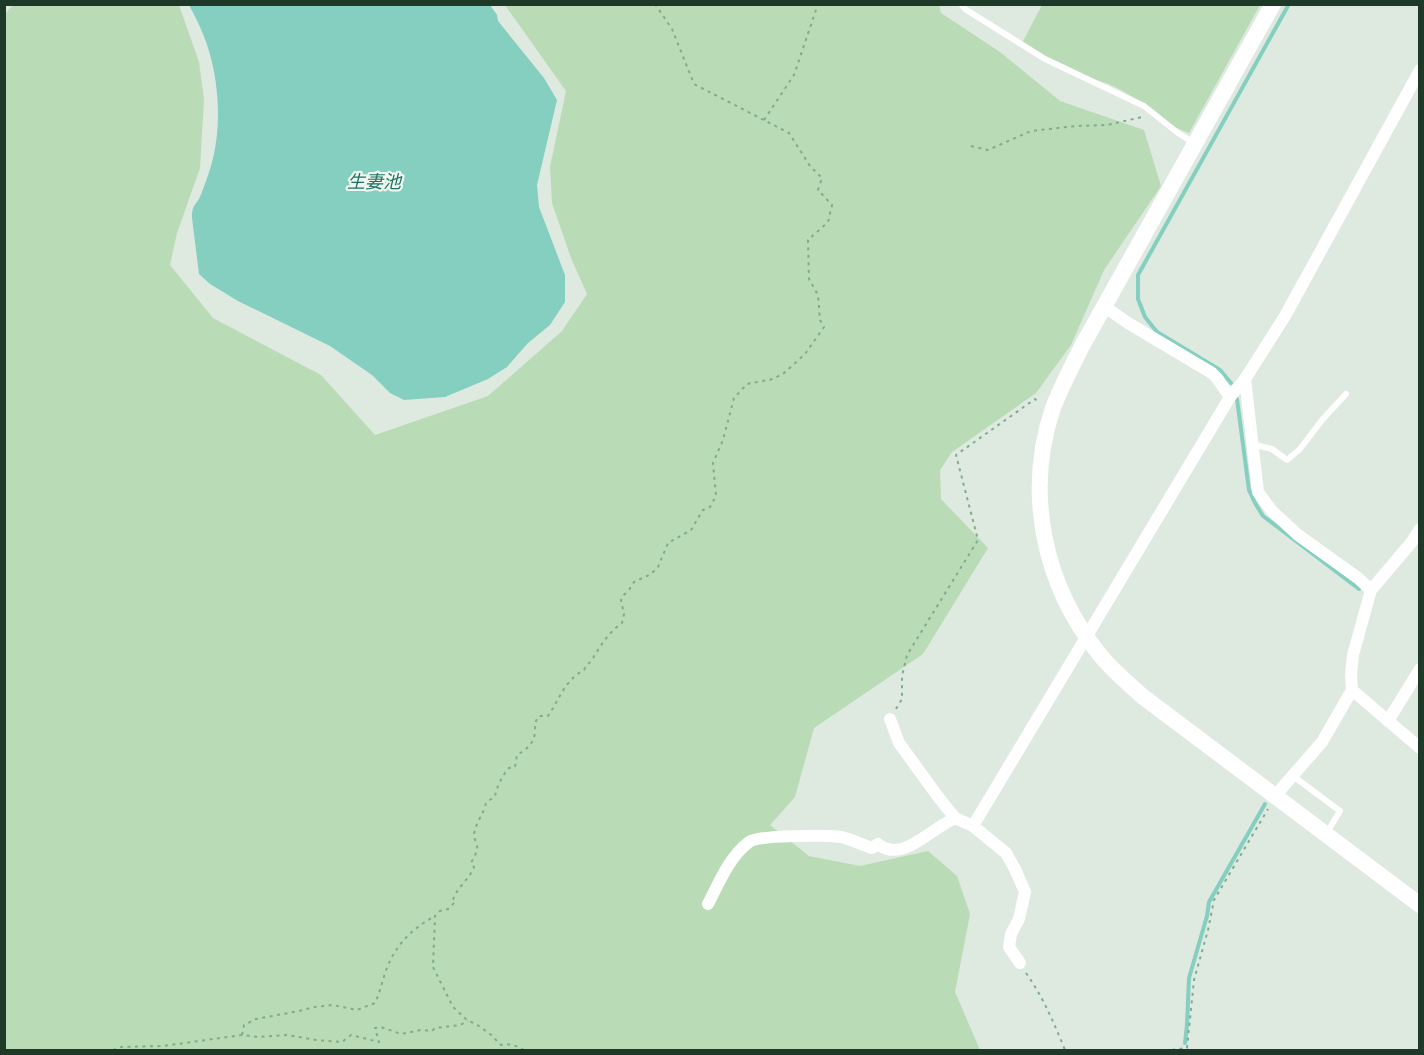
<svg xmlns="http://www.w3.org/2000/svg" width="1424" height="1055" font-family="'Roboto Condensed','Noto Sans JP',sans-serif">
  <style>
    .green { fill: #b9dbb6 }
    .water { fill: #85cfc0 }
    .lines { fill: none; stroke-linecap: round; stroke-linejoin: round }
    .stream { stroke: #85cfc0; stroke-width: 4 }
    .path { stroke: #7ead8d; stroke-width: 2; stroke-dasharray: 3 4.5; stroke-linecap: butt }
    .lane { stroke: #fff; stroke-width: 6 }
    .street { stroke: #fff; stroke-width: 12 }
    .secondary { stroke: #fff; stroke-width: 16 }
    .labels { text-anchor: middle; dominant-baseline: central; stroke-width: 4.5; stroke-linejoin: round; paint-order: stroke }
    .water-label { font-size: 18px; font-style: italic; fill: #1b7362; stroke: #eef6ef }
  </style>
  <rect width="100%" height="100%" fill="#dee9e0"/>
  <g class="green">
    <polygon points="13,5 179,5 199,62 204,99 200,168 177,233 170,265 213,318 321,375 375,435 488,396 562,331 587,294 571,258 552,203 550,167 566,91 505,5 939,5 941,13 1000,52 1060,101 1144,130 1161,186 1104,270 1071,345 1036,393 952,452 940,470 941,499 988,548 923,654 814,728 795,797 770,825 809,856 860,866 928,851 957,876 970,914 955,992 980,1050 5,1050 4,15"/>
    <polygon points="1042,5 1260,5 1189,133 1174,127 1154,110 1121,90 1109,84 1060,69 1020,47"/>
  </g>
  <path class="water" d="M189,5H490L497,15L498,21L544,78L557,100L537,185L539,207L565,275V302L550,325L528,343L507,367L488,379L445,397L404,400L390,393L372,375L330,346L238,301L210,284L199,274L192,218C192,205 195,206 200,197C204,187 208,176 211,166C223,125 219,73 203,34C199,24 194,14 189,5Z"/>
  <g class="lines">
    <g class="stream">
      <polyline points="1231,383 1220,370 1157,332 1145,317 1138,299 1138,275 1289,4"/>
      <polyline points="1237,399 1249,490 1255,503 1263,516 1359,589"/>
      <polyline points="1185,1043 1187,1025 1189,978 1207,916 1209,902 1265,804"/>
    </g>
    <g class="path">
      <polyline points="764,120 794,75 818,4"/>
      <polyline points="971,146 988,150 1031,131 1076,126 1107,125 1142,117"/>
      <polyline points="896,709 902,699 902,676 907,655 978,540 956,455 1035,399 1039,402"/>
      <path d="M1026,973C1043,997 1054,1023 1065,1050"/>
      <path d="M242,1035L244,1025L256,1019L299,1011L314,1007L332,1005L357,1010L375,1003C381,990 383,976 389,963C399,941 415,927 435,916"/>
      <polyline points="113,1050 121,1047 163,1046 242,1035 258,1037 287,1035 316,1040 342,1042 351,1035 379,1042 375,1028 381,1027 401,1034 421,1030 432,1031 435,1028 460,1025 468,1021"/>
      <path d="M524,1050C517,1046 510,1043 501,1045L490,1034L479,1026L474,1023L468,1021L453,1007L433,967L435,916L440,911L448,909L455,902L453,900C457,887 469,880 474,867L471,863C474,857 478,852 477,845C476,842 474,838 474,835C475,823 484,814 486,803L495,796C497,786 502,776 509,768L515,767L517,755C527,749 535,743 535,730C535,723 535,722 539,716H548C560,698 565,680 584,670C586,665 590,663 593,658C601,645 609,632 622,623L624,614L621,600L624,595L629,590L634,582L651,574L658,567L668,543L691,530L703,510L710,507L716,496L713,463L723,440L734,398L747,384L773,379L784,373L805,354L824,327L820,320L818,295L809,279L808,240L828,222L832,205L818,190L822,178L810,166L789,133L694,84L672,29L655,4"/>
      <polyline points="1172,1050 1187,1048 1194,980 1208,930 1214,900 1268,809"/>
    </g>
    <g class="lane">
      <polyline points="961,4 965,9 1045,59 1144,106 1178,133 1194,143"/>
      <polyline points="1252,444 1272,449 1287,460 1300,449 1322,420 1346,394"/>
      <polyline points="1293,776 1340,811 1326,834"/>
    </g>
    <g class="street">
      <polyline points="1105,307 1128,323 1212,373 1217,378 1230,397"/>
      <polyline points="1245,379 1258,492 1272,511 1298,535 1358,578 1371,590"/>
      <polyline points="1352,690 1420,748"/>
      <polyline points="890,719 899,743 939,798 955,818"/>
      <polyline points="1388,721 1420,669"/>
      <polyline points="1275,796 1322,742 1352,690 1351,675 1353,655 1371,590 1411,543 1420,529"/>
      <path d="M708,904C719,883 729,857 749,842C758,835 827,835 841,837C851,839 862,845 872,848L878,844C898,860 921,839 938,828C944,824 949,821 955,818L973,826"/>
      <polyline points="1020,963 1009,947 1011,934 1019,919 1025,892 1015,869 1006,853 973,826 1230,397 1245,379 1285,316 1420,70"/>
    </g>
    <path class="secondary" d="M1273,4L1082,346C1072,366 1061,387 1053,408C1024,493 1044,586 1100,655C1112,670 1128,683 1142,696L1420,905"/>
  </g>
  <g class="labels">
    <g class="water-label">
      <text x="374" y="181">生妻池</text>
    </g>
  </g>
  <rect width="1424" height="1055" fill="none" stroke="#1f3929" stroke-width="12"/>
</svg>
